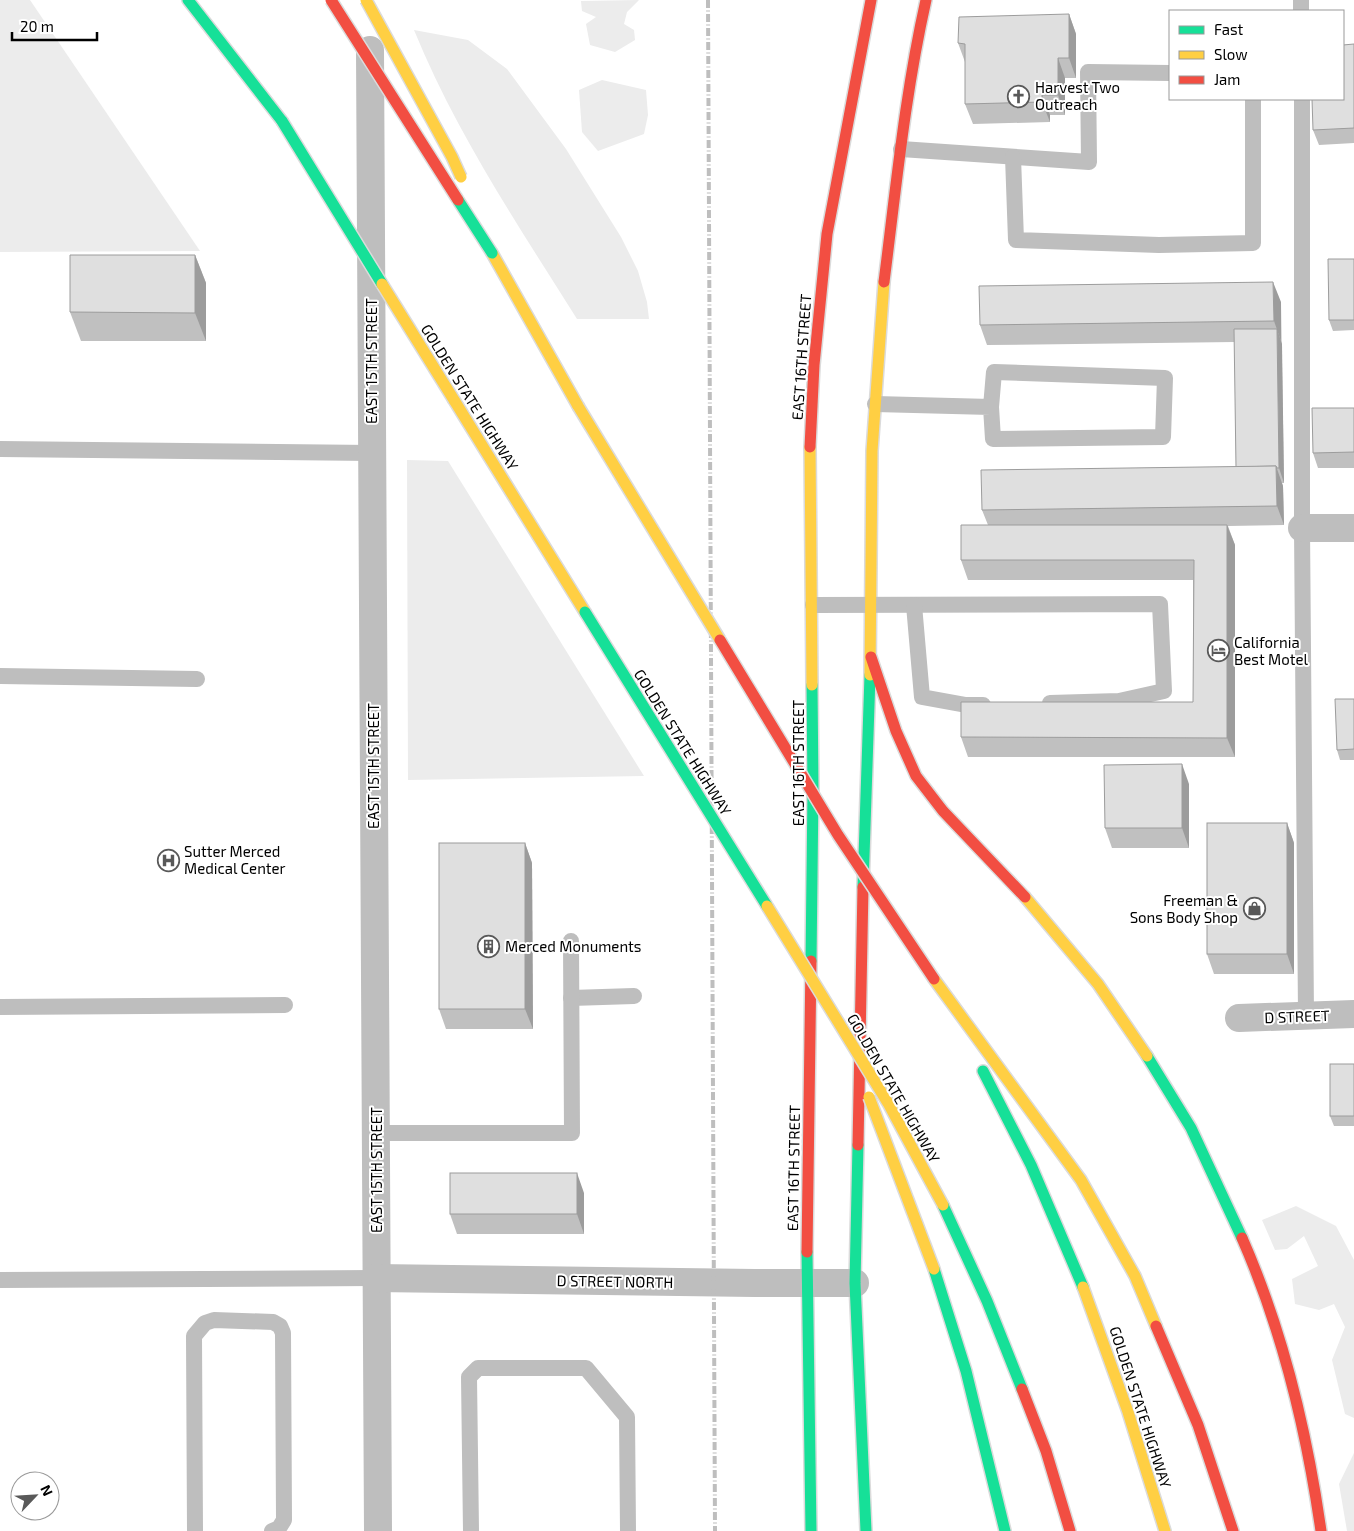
<svg xmlns="http://www.w3.org/2000/svg" width="1354" height="1531" font-family="'Exo 2',sans-serif">
  <style>
    .green { fill: #ececec }
    .lines { fill: none; stroke-linecap: round; stroke-linejoin: round }
    .fast-casing { stroke: #dbdbdb; stroke-width: 14 }
    .slow-casing { stroke: #dbdbdb; stroke-width: 14 }
    .jam-casing { stroke: #dbdbdb; stroke-width: 14 }
    .lane { stroke: #bebebe; stroke-width: 16 }
    .street { stroke: #bebebe; stroke-width: 28 }
    .fast { stroke: #16e098; stroke-width: 11 }
    .slow { stroke: #ffcf43; stroke-width: 11 }
    .jam { stroke: #f24e42; stroke-width: 11 }
    .rail { stroke: #bebebe; stroke-width: 4; stroke-dasharray: 8 2.5 1 2.5; stroke-linecap: butt }
    .fast-bridge-casing { stroke: #dbdbdb; stroke-width: 14; stroke-linecap: butt }
    .slow-bridge-casing { stroke: #dbdbdb; stroke-width: 14; stroke-linecap: butt }
    .jam-bridge-casing { stroke: #dbdbdb; stroke-width: 14; stroke-linecap: butt }
    .fast-bridge { stroke: #16e098; stroke-width: 11 }
    .slow-bridge { stroke: #ffcf43; stroke-width: 11 }
    .jam-bridge { stroke: #f24e42; stroke-width: 11 }
    .wall { fill: #c0c0c0 }
    .shaded-wall { fill: #9c9c9c }
    .building { fill: #dfdfdf; stroke: #9c9c9c }
    .labels { text-anchor: middle; dominant-baseline: central; stroke-width: 4; stroke-linejoin: round; paint-order: stroke }
    .poi-label { font-size: 15px; fill: #000; stroke: #fff; text-anchor: start }
    .street-label { font-size: 15px; fill: #000; stroke: #fff }
  </style>
  <rect width="100%" height="100%" fill="#fff"/>
  <g class="green">
    <polygon points="0,0 30,0 200,251 0,252"/>
    <polygon points="639,0 627,12 624,24 634,30 635,40 615,52 590,45 586,24 596,17 582,11 581,1"/>
    <path d="M414,30L468,40L507,69L566,149L621,237L638,271L647,302L649,319H577C518,225 456,133 414,30Z"/>
    <polygon points="602,80 646,90 648,115 644,134 598,151 582,132 579,90"/>
    <polygon points="407,460 448,461 644,776 408,780"/>
    <polygon points="1296,1206 1336,1226 1354,1260 1354,1418 1345,1414 1332,1360 1345,1327 1334,1304 1319,1310 1295,1304 1292,1279 1318,1266 1304,1236 1287,1249 1275,1250 1262,1220"/>
    <polygon points="1354,1453 1354,1531 1347,1531 1339,1484"/>
  </g>
  <g class="lines">
    <defs>
      <g id="fast">
        <polyline points="188,0 282,121"/>
        <polyline points="863,887 870,675"/>
        <polyline points="811,961 813,790 812,685"/>
        <polyline points="1147,1056 1191,1128 1242,1238"/>
        <polyline points="983,1071 1031,1165 1083,1287"/>
        <polyline points="858,1145 855,1283 866,1531"/>
        <polyline points="943,1205 987,1301 1022,1389"/>
        <polyline points="807,1252 811,1531"/>
        <polyline points="934,1269 966,1371 1005,1531"/>
      </g>
      <g id="slow">
        <polyline points="492,253 578,406"/>
        <polyline points="454,400 585,612"/>
        <polyline points="810,447 812,685"/>
        <polyline points="870,675 872,451 884,282"/>
        <polyline points="1025,897 1098,984 1147,1056"/>
        <polyline points="934,979 1081,1180 1135,1276 1156,1326"/>
        <polyline points="1083,1287 1128,1412 1165,1531"/>
      </g>
      <g id="jam">
        <path d="M884,282C896,188 905,93 926,0"/>
        <polyline points="810,447 814,365 827,234 871,0"/>
        <polyline points="871,657 896,731 916,776 943,811 1025,897"/>
        <polyline points="858,1145 863,887"/>
        <path d="M1242,1238C1282,1329 1307,1433 1321,1531"/>
        <polyline points="807,1252 811,961"/>
        <polyline points="1156,1326 1198,1425 1233,1531"/>
        <polyline points="1022,1389 1046,1451 1070,1531"/>
      </g>
    </defs>
    <use href="#fast" class="fast-casing"/>
    <use href="#slow" class="slow-casing"/>
    <use href="#jam" class="jam-casing"/>
    <g class="lane">
      <polyline points="1301,0 1301,11"/>
      <polyline points="1302,99 1302,528 1306,1015"/>
      <polyline points="901,149 1089,162 1088,72 1170,73"/>
      <polyline points="1013,157 1016,240 1159,245 1253,243 1253,99"/>
      <polyline points="875,404 991,407 994,372 1165,378 1163,437 993,439 991,407"/>
      <polyline points="0,449 372,453"/>
      <polyline points="813,605 1160,604 1164,691 1119,701 1050,703"/>
      <polyline points="914,605 922,697 966,705 983,705"/>
      <polyline points="0,676 197,679"/>
      <polyline points="571,998 634,996"/>
      <polyline points="0,1007 285,1005"/>
      <polyline points="377,1133 572,1133 571,941"/>
      <polyline points="0,1280 375,1278"/>
      <polyline points="195,1531 194,1336 205,1323 214,1320 273,1322 280,1326 283,1333 284,1520 279,1528 272,1531"/>
      <polyline points="471,1531 469,1377 478,1368 586,1368 627,1417 628,1531"/>
    </g>
    <g class="street">
      <polyline points="370,50 378,1531"/>
      <polyline points="1302,528 1354,528"/>
      <polyline points="1239,1018 1354,1014"/>
      <polyline points="375,1278 755,1283 855,1283"/>
    </g>
    <use href="#fast" class="fast"/>
    <use href="#slow" class="slow"/>
    <use href="#jam" class="jam"/>
    <polyline class="rail" points="708,0 715,1531"/>
    <defs>
      <g id="fast-bridge">
        <polyline points="282,121 382,284"/>
        <polyline points="458,200 492,253"/>
        <polyline points="585,612 767,906"/>
      </g>
      <g id="slow-bridge">
        <polyline points="366,0 452,157 461,177"/>
        <polyline points="382,284 454,400"/>
        <polyline points="578,406 720,640"/>
        <polyline points="767,906 888,1103 943,1205"/>
        <polyline points="869,1097 934,1269"/>
      </g>
      <g id="jam-bridge">
        <polyline points="331,0 458,200"/>
        <polyline points="720,640 838,835 934,979"/>
      </g>
    </defs>
    <use href="#fast-bridge" class="fast-bridge-casing"/>
    <use href="#slow-bridge" class="slow-bridge-casing"/>
    <use href="#jam-bridge" class="jam-bridge-casing"/>
    <use href="#fast-bridge" class="fast-bridge"/>
    <use href="#slow-bridge" class="slow-bridge"/>
    <use href="#jam-bridge" class="jam-bridge"/>
  </g>
  <g class="wall">
    <polygon points="1069,14 1076,34 1076,78 1065,78 1065,115 1050,115 1050,122 973,124 965,104 965,62 958,43"/>
    <polygon points="1354,44 1354,143 1319,145 1313,130"/>
    <polygon points="195,255 206,283 206,341 81,341 70,312"/>
    <polygon points="1354,259 1354,330 1333,331 1329,320"/>
    <polygon points="1281,302 1284,483 1282,483 1283,486 1284,525 1228,526 1235,545 1235,757 968,757 961,737 1193,702 1193,580 968,580 961,560 988,525 982,510 1236,467 1235,342 987,345 980,325"/>
    <polygon points="1354,408 1354,468 1318,468 1313,453"/>
    <polygon points="1354,699 1354,760 1340,760 1337,750"/>
    <polygon points="1189,784 1189,848 1112,848 1105,828"/>
    <polygon points="1287,823 1294,843 1294,974 1214,974 1207,954"/>
    <polygon points="525,843 532,863 533,1029 446,1029 439,1009"/>
    <polygon points="1354,1064 1354,1126 1334,1126 1330,1116"/>
    <polygon points="584,1193 584,1234 457,1234 450,1214"/>
  </g>
  <g class="shaded-wall">
    <polygon points="1069,14 1076,34 1076,78 1069,58"/>
    <polygon points="1058,58 1065,78 1065,115 1058,95"/>
    <polygon points="1042,95 1050,115 1050,122 1042,102"/>
    <polygon points="195,255 206,283 206,341 195,313"/>
    <polygon points="1273,282 1281,302 1281,341 1274,321"/>
    <polygon points="1277,329 1282,344 1284,483 1279,468"/>
    <polygon points="1276,466 1283,486 1284,525 1277,506"/>
    <polygon points="1227,525 1235,545 1235,757 1227,738"/>
    <polygon points="1182,764 1189,784 1189,848 1182,828"/>
    <polygon points="1287,823 1294,843 1294,974 1287,954"/>
    <polygon points="525,843 532,863 533,1029 525,1009"/>
    <polygon points="577,1173 584,1193 584,1234 577,1214"/>
  </g>
  <g class="building">
    <polygon points="1069,14 1069,58 1058,58 1058,95 1042,95 1042,102 965,104 965,44 958,43 959,17"/>
    <polygon points="1354,44 1354,128 1313,130 1312,99 1343,99 1343,45"/>
    <polygon points="70,255 195,255 195,313 70,312"/>
    <polygon points="1328,259 1354,259 1354,320 1329,320"/>
    <polygon points="1273,282 1274,321 980,325 979,286"/>
    <polygon points="1234,329 1277,329 1279,468 1277,468 1276,466 1236,467"/>
    <polygon points="1312,408 1354,408 1354,452 1313,453"/>
    <polygon points="1276,466 1277,506 982,510 981,470"/>
    <polygon points="961,525 1227,525 1227,738 961,737 961,702 1193,702 1194,560 961,560"/>
    <polygon points="1335,699 1354,699 1354,749 1337,750"/>
    <polygon points="1182,764 1182,828 1105,828 1104,765"/>
    <rect x="1207" y="823" width="80" height="131"/>
    <rect x="439" y="843" width="86" height="166"/>
    <rect x="1330" y="1064" width="24" height="52"/>
    <rect x="450" y="1173" width="127" height="41"/>
  </g>
  <defs>
    <symbol id="church-ring" viewBox="-11 -11 22 22"><circle r="9.5" fill="#fff" stroke="#595959" stroke-width="1.5"/><path d="M-1.2-6h2.4v3.5h3.3v2.4h-3.3V6h-2.4V-.1h-3.3v-2.4h3.3Z" fill="#595959"/></symbol>
    <symbol id="hotel-ring" viewBox="-11 -11 22 22"><circle r="9.5" fill="#fff" stroke="#595959" stroke-width="1.5"/><path d="M-6-4.5h1.5V1H6V5H4.5V3h-9V5H-6ZM-4 0a1.8 1.8 0 1 1 3.6 0ZM.5 0V-2.5h3Q6-2.5 6 0Z" fill="#595959"/></symbol>
    <symbol id="hospital-ring" viewBox="-11 -11 22 22"><circle r="9.5" fill="#fff" stroke="#595959" stroke-width="1.5"/><path d="M-5-5h3v3.5h4V-5h3V5h-3V1.5h-4V5h-3Z" fill="#595959"/></symbol>
    <symbol id="shop-ring" viewBox="-11 -11 22 22"><circle r="9.5" fill="#fff" stroke="#595959" stroke-width="1.5"/><path d="M-5-2.5h2.3a2.7 3.5 0 0 1 5.4 0H5L5.5 6h-11ZM-1.5-2.5h3a1.5 2.3 0 0 0-3 0Z" fill="#595959"/></symbol>
    <symbol id="building-ring" viewBox="-11 -11 22 22"><circle r="9.5" fill="#fff" stroke="#595959" stroke-width="1.5"/><path d="M-4-6H4V6H1V3H-1V6H-4ZM-2.5-4.3h1.7v1.8h-1.7ZM.8-4.3h1.7v1.8H.8ZM-2.5-1h1.7V.8h-1.7ZM.8-1h1.7V.8H.8Z" fill="#595959"/></symbol>
  </defs>
  <g fill-rule="evenodd">
    <use href="#church-ring" x="1006" y="84" width="25" height="25"/>
    <use href="#hotel-ring" x="1206" y="638" width="25" height="25"/>
    <use href="#hospital-ring" x="156" y="848" width="25" height="25"/>
    <use href="#shop-ring" x="1242" y="896" width="25" height="25"/>
    <use href="#building-ring" x="476" y="934" width="25" height="25"/>
  </g>
  <g class="labels">
    <g class="poi-label">
      <text x="1035" y="87">Harvest Two<tspan x="1035" dy="17">Outreach</tspan></text>
      <text x="1234" y="642">California<tspan x="1234" dy="17">Best Motel</tspan></text>
      <text x="184" y="851">Sutter Merced<tspan x="184" dy="17">Medical Center</tspan></text>
      <text x="1238" y="900" text-anchor="end">Freeman &amp;<tspan x="1238" dy="17">Sons Body Shop</tspan></text>
      <text x="505" y="946">Merced Monuments</text>
    </g>
    <g class="street-label">
      <text transform="translate(801 357) rotate(-86)">EAST 16TH STREET</text>
      <text transform="translate(371 361) rotate(-90)">EAST 15TH STREET</text>
      <text transform="translate(470 397) rotate(58)">GOLDEN STATE HIGHWAY</text>
      <text transform="translate(683 742) rotate(58)">GOLDEN STATE HIGHWAY</text>
      <text transform="translate(798 763) rotate(-90)">EAST 16TH STREET</text>
      <text transform="translate(373 766) rotate(-90)">EAST 15TH STREET</text>
      <text transform="translate(1297 1016) rotate(-2)">D STREET</text>
      <text transform="translate(894 1088) rotate(60)">GOLDEN STATE HIGHWAY</text>
      <text transform="translate(793 1168) rotate(-89)">EAST 16TH STREET</text>
      <text transform="translate(376 1170) rotate(-90)">EAST 15TH STREET</text>
      <text transform="translate(615 1281) rotate(1)">D STREET NORTH</text>
      <text transform="translate(1141 1407) rotate(72)">GOLDEN STATE HIGHWAY</text>
    </g>
  </g>
  <rect x="1169" y="10" width="175" height="90" fill="#ffffff" stroke="#999999"/>
  <rect x="1179" y="26" width="25" height="8" fill="#16e098" stroke="#999999"/>
  <text x="1214" y="35" font-size="15" fill="#000000">Fast</text>
  <rect x="1179" y="51" width="25" height="8" fill="#ffcf43" stroke="#999999"/>
  <text x="1214" y="60" font-size="15" fill="#000000">Slow</text>
  <rect x="1179" y="76" width="25" height="8" fill="#f24e42" stroke="#999999"/>
  <text x="1214" y="85" font-size="15" fill="#000000">Jam</text>
  <g transform="translate(35 1496) rotate(65)"><circle r="24" fill="#ffffff" stroke="#999999"/>
  <path d="M0-4L9 19L0 12L-9 19Z" fill="#595959"/>
  <text y="-8" font-size="14" font-weight="bold" text-anchor="middle" fill="#000000">N</text>
  </g>
  <path d="M12 32v8h85v-8" fill="none" stroke="#000000" stroke-width="2.5"/>
  <text x="20" y="32" font-size="15" fill="#000000" stroke="#ffffff" stroke-width="4" paint-order="stroke">20 m</text>
</svg>
